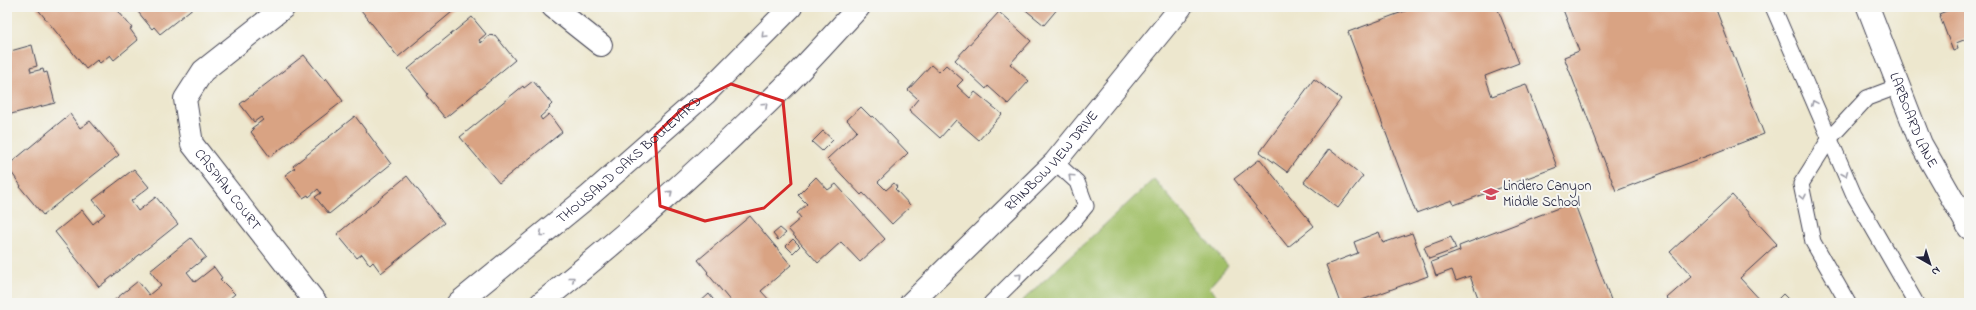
<svg xmlns="http://www.w3.org/2000/svg" width="1976" height="310" font-family="'Indie Flower',sans-serif">
  <style>
    .green { fill: #a1c068; stroke: #627152 }
    .building { fill: #d9a383 }
    .lines { fill: none; stroke-linecap: round; stroke-linejoin: round }
    .lane-casing { stroke: #404051; stroke-width: 17 }
    .street-casing { stroke: #404051; stroke-width: 24 }
    .secondary-casing { stroke: #404051; stroke-width: 24 }
    .lane { stroke: #fff; stroke-width: 15 }
    .street { stroke: #fff; stroke-width: 22 }
    .secondary { stroke: #fff; stroke-width: 22 }
    .oneway { stroke: #9c9ca7 }
    .marked { fill: none; stroke: #d62828; stroke-width: 3; stroke-linejoin: round }
    .labels { text-anchor: middle; dominant-baseline: central; stroke-width: 4; stroke-linejoin: round; paint-order: stroke }
    .street-label { font-size: 14px; fill: #22223b; stroke: #f6f6f2 }
    .poi-label { font-size: 14px; fill: #22223b; stroke: #f6f6f2; text-anchor: start }
  </style>
  <rect width="100%" height="100%" fill="#f6f6f2"/>
  <filter id="ink" filterUnits="userSpaceOnUse"><feTurbulence type="fractalNoise" baseFrequency=".025" numOctaves="2"/><feDisplacementMap in="SourceGraphic" scale="8" xChannelSelector="R" yChannelSelector="G"/><feConvolveMatrix kernelMatrix="1 2 1 2 8 2 1 2 1" color-interpolation-filters="sRGB"/></filter>
  <filter id="wash" filterUnits="userSpaceOnUse"><feTurbulence type="fractalNoise" baseFrequency=".012" numOctaves="4" result="noise"/><feDisplacementMap in="SourceGraphic" scale="16" xChannelSelector="R" yChannelSelector="G"/><feGaussianBlur stdDeviation="0.9" result="paint"/><feColorMatrix in="noise" values="0 0 0 0 0 0 0 0 0 0 0 0 0 0 0 0 0 1.4 0 .05"/><feComposite in="paint" operator="in"/></filter>
  <g filter="url(#wash)">
    <rect width="100%" height="100%" fill="#ede7ce"/>
    <polygon class="green" points="1154,179 1228,266 1209,287 1223,303 1020,303"/>
    <g id="blocks">
      <g class="building">
        <polygon points="36,7 115,7 132,28 130,29 138,40 114,60 110,55 100,63 97,60 86,69"/>
        <polygon points="134,7 194,7 160,34 154,27 152,29"/>
        <polygon points="365,7 458,7 398,57 361,10"/>
        <polygon points="1022,7 1059,7 1044,25"/>
        <polygon points="1416,7 1497,7 1519,63 1485,76 1492,96 1526,84 1557,167 1454,205 1452,200 1416,213 1348,32"/>
        <polygon points="1562,7 1715,7 1764,134 1616,191 1564,57 1579,51"/>
        <polygon points="1956,7 1969,7 1969,38 1956,43 1958,49 1953,51 1939,14"/>
        <polygon points="999,12 1031,41 1010,64 1029,81 1008,104 988,86 986,89 955,60"/>
        <polygon points="472,17 486,34 479,40 481,43 491,34 493,36 495,35 515,60 445,118 426,95 428,94 408,69"/>
        <polygon points="32,45 37,66 30,68 31,72 43,69 44,73 47,72 55,103 7,115 7,52"/>
        <polygon points="304,55 324,80 326,78 343,101 270,157 251,132 254,129 252,128 263,120 261,117 254,122 240,104"/>
        <polygon points="931,65 939,72 946,65 963,80 957,86 970,98 975,92 1002,114 979,140 956,120 940,138 909,110 918,99 908,90"/>
        <polygon points="1314,79 1341,99 1287,172 1260,152"/>
        <polygon points="533,81 552,104 549,107 550,108 540,117 542,120 549,114 562,132 499,183 460,137 523,86 524,88"/>
        <polygon points="861,107 871,117 873,116 908,153 878,182 886,190 894,183 897,187 895,189 911,206 892,224 863,193 861,195 827,159 857,131 847,120"/>
        <polygon points="70,114 80,128 90,121 119,155 43,215 20,187 21,186 7,166"/>
        <polygon points="355,116 391,164 329,214 315,197 321,193 318,189 309,197 308,195 303,198 285,175 295,168 293,166"/>
        <polygon points="823,131 833,140 822,151 812,142"/>
        <polygon points="1329,149 1363,176 1338,208 1304,182"/>
        <polygon points="1260,159 1314,226 1288,247 1234,179"/>
        <polygon points="134,169 149,187 131,201 138,211 156,197 178,224 99,287 55,232 82,210 93,224 105,214 93,200"/>
        <polygon points="407,176 444,223 381,273 373,262 370,265 362,254 357,258 337,234"/>
        <polygon points="816,177 828,190 836,184 885,239 860,262 841,242 818,263 788,229 801,218 797,213 807,204 798,195"/>
        <polygon points="1732,195 1777,244 1740,278 1763,303 1672,303 1667,298 1692,276 1670,252"/>
        <polygon points="1574,202 1611,300 1604,303 1480,303 1470,276 1456,281 1452,270 1436,276 1431,262 1460,251 1459,246"/>
        <polygon points="750,216 791,265 761,291 772,303 732,303 707,273 708,272 698,260"/>
        <polygon points="780,228 786,233 778,240 773,234"/>
        <polygon points="1379,232 1383,243 1412,233 1428,276 1354,303 1340,303 1326,265 1358,253 1354,242"/>
        <polygon points="1451,237 1456,249 1429,259 1424,247"/>
        <polygon points="191,238 206,257 187,272 195,282 214,267 222,278 220,279 235,294 224,303 113,303 112,302 138,281 149,295 161,285 150,271"/>
        <polygon points="793,239 800,246 793,253 786,246"/>
        <polygon points="709,294 716,303 699,303"/>
        <polygon points="1783,294 1792,303 1774,303"/>
      </g>
    </g>
  </g>
  <g filter="url(#ink)">
    <use href="#blocks" fill-opacity="0" stroke="#404051" stroke-width="1"/>
    <g class="lines">
      <defs>
        <g id="lane">
          <polyline points="1773,7 1854,195 1916,303"/>
          <polyline points="991,303 1071,224 1086,206 1077,182 1055,162"/>
          <polyline points="1848,303 1813,242 1801,184 1830,138 1867,98 1899,86"/>
        </g>
        <g id="street">
          <path id="s1" d="M284,7L203,71L185,99L192,144L316,303"/>
          <polyline points="553,7 601,45"/>
          <path id="s2" d="M1868,7L1921,144L1969,228"/>
          <path id="s3" d="M911,303L1055,162L1181,7"/>
        </g>
        <g id="secondary">
          <path id="s4" d="M458,303L589,196L705,94L791,7"/>
          <path d="M541,303C626,235 707,163 784,87C810,61 834,34 859,7"/>
        </g>
      </defs>
      <use href="#lane" class="lane-casing"/>
      <use href="#street" class="street-casing"/>
      <use href="#secondary" class="secondary-casing"/>
      <use href="#lane" class="lane"/>
      <use href="#street" class="street"/>
      <use href="#secondary" class="secondary"/>
    </g>
    <defs><path id="oneway-chevron" d="M-2-3.5L2.5 0L-2 3.5" fill="none" stroke-width="1.6" stroke-linecap="round" stroke-linejoin="round"/></defs>
    <g class="oneway">
      <use href="#oneway-chevron" transform="translate(764 35) rotate(134)"/>
      <use href="#oneway-chevron" transform="translate(1814 103) rotate(-114)"/>
      <use href="#oneway-chevron" transform="translate(765 105) rotate(-43)"/>
      <use href="#oneway-chevron" transform="translate(1845 174) rotate(67)"/>
      <use href="#oneway-chevron" transform="translate(1071 177) rotate(-137)"/>
      <use href="#oneway-chevron" transform="translate(670 193) rotate(-42)"/>
      <use href="#oneway-chevron" transform="translate(1803 197) rotate(78)"/>
      <use href="#oneway-chevron" transform="translate(542 234) rotate(141)"/>
      <use href="#oneway-chevron" transform="translate(1019 276) rotate(-45)"/>
      <use href="#oneway-chevron" transform="translate(572 279) rotate(-39)"/>
    </g>
  </g>
  <path class="marked" d="M731,84L783,101L791,184L764,208L705,221L660,206L655,135L684,107Z"/>
  <defs>
    <symbol id="school-bare" viewBox="-9 -9 18 18"><path d="M0-5L7-2L0 1L-7-2ZM-4 1L0 2.5L4 1V4Q0 6-4 4Z" fill="#d1495b" stroke="#f6f6f2" stroke-width="2.5" paint-order="stroke"/></symbol>
  </defs>
  <g fill-rule="evenodd">
    <use href="#school-bare" x="1480" y="183" width="22" height="22"/>
  </g>
  <g class="labels">
    <g class="street-label">
      <text stroke="none"><textPath href="#s2" startOffset="122">LARBOARD LANE</textPath></text>
      <text stroke="none"><textPath href="#s4" startOffset="223">THOUSAND OAKS BOULEVARD</textPath></text>
      <text stroke="none"><textPath href="#s3" startOffset="200">RAINBOW VIEW DRIVE</textPath></text>
      <text stroke="none"><textPath href="#s1" startOffset="240">CASPIAN COURT</textPath></text>
    </g>
    <g class="poi-label">
      <text x="1503" y="186">Lindero Canyon<tspan x="1503" dy="16">Middle School</tspan></text>
    </g>
  </g>
  <rect width="1976" height="310" fill="none" stroke="#f6f6f2" stroke-width="24"/>
  <g transform="translate(1930 264) rotate(141)" stroke="#f6f6f2" stroke-width="3" paint-order="stroke">
  <path d="M0-3L7 15L0 10L-7 15Z" fill="#22223b"/>
  <text y="-6" font-size="11" font-weight="bold" text-anchor="middle" fill="#22223b">N</text>
  </g>
</svg>
